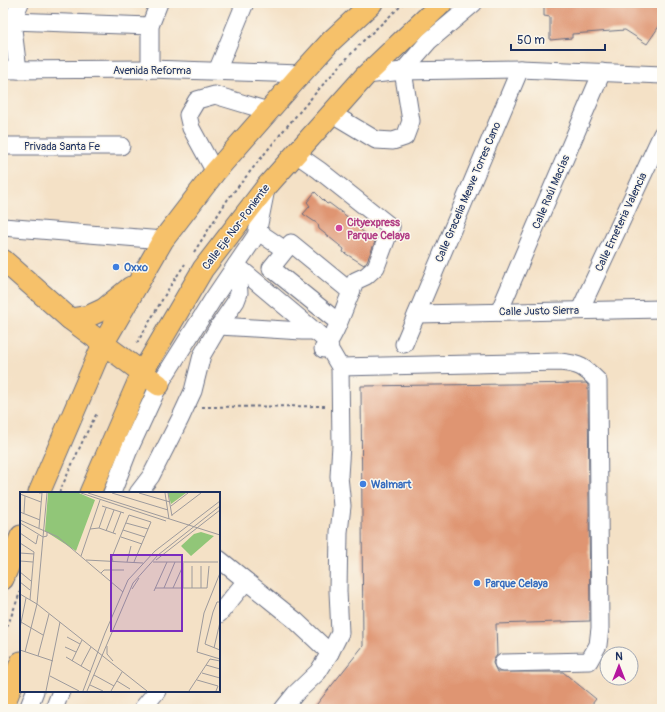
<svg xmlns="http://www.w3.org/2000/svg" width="665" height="712" font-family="Pangolin,sans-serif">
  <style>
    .building { fill: #df9572 }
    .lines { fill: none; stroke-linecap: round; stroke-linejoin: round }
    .minor-casing { stroke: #676d82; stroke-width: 19 }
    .major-casing { stroke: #676d82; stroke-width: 23 }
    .path { stroke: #676d82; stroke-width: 2; stroke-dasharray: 3 3; stroke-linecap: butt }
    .minor { stroke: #fff; stroke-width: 17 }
    .major { stroke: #f6c16b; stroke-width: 21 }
    .hotel-dot { fill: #d1479c; stroke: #fbf7ec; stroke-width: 1.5 }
    .shop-dot { fill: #3f7fe0; stroke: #fbf7ec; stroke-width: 1.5 }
    .labels { text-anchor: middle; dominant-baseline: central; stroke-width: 3; stroke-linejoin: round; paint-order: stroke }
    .street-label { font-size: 11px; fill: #1b2f5e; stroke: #fbf7ec }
    .hotel-label { font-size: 11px; font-weight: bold; fill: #b23c85; stroke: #fbf7ec; text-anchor: start }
    .shop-label { font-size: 11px; font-weight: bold; fill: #366cbe; stroke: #fbf7ec; text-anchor: start }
    .inset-road { fill: none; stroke: #9d9a9c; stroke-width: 1 }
    .view { fill: #7b2cbf; fill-opacity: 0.15; stroke: #7b2cbf; stroke-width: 2 }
    .inset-edge { fill: none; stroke: #1b2f5e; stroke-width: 2 }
  </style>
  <rect width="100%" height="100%" fill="#fbf7ec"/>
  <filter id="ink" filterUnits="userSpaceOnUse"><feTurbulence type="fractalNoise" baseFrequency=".025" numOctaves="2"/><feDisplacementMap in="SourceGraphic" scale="8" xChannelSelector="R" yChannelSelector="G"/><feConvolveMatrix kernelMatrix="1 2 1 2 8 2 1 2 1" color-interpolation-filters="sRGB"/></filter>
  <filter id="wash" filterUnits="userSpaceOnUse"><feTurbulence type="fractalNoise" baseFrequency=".012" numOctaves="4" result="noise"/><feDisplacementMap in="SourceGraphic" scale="16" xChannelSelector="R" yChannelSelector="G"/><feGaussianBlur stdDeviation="0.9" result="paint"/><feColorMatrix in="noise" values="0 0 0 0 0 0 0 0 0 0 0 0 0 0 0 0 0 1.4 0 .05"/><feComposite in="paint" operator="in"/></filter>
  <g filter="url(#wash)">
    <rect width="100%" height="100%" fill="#f4e1c6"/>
    <g id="blocks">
      <g class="building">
        <polygon points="544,3 662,3 662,22 647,44 625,30 572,34 572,38 550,40 550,17 544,16"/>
        <polygon points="315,192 327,204 329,203 361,227 361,230 375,242 367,261 364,265 343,252 344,249 319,229 318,224 303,214 310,206 307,202"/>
        <polygon points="586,383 588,385 590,621 496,624 497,655 494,659 493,663 497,672 563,672 596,699 588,709 313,709 363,646 361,386"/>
      </g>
    </g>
  </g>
  <g filter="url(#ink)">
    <use href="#blocks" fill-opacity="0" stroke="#676d82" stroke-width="1"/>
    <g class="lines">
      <defs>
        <g id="minor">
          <polyline points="12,21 150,26"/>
          <polyline points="150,69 150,26 159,3"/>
          <polyline points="3,70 150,69 301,74"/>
          <polyline points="18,70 12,21 20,3"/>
          <polyline points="217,71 245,3"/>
          <polyline points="366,75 403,71 520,69 662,75"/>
          <polyline points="331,113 376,140 393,141 405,137 411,121 403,71 429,41 474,3"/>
          <polyline points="3,146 121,146"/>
          <polyline points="296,154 319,170 391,227 376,267 366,276 355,281 351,292"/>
          <polyline points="215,172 191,128 188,115 197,100 215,95 268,111"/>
          <polyline points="3,227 163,240"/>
          <polyline points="257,231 285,250"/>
          <polyline points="580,310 662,134"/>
          <polyline points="499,312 602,72"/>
          <polyline points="417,314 662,309"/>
          <polyline points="219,326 302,331 315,331"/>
          <polyline points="404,344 520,69"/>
          <path d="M323,349C336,336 343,310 351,292L291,243L271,268L338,322"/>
          <path d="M340,367L560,362C580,364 584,367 598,381L600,628L598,645L589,661L503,663"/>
          <polyline points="112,493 128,452 159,385 215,296 257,234 266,189"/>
          <polyline points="138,493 151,476 180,419 193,391 202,355 219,326 236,301 239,293 238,281"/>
          <polyline points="219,559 296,621 330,653 340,633 338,591 339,532 342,506 339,476 341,445 340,367 330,350 329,343 236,265"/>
          <polyline points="219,614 246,581"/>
          <polyline points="28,709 35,691"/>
          <polyline points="54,709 61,691"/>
          <polyline points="142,709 157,691"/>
          <polyline points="283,709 295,694 318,672 330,653"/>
        </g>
        <g id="major">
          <polyline points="3,260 70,319 159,385"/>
          <polyline points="70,319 89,316 104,309 131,287"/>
          <polyline points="39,493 103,344 163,240 215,172 301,74 331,41 372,3"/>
          <polyline points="90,493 142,373 203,269 267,186 366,75 442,3"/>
          <polyline points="3,579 21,536"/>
          <polyline points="3,707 21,662"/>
        </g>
      </defs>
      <use href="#minor" class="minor-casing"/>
      <use href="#major" class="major-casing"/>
      <g class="path">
        <polyline points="194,252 228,199 283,131 326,81 363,41 404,3"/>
        <polyline points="137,343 169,288 185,264"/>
        <polyline points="202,407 326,406"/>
        <polyline points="59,493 85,436 97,413"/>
        <polyline points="3,638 21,590"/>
      </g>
      <use href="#minor" class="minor"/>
      <use href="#major" class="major"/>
    </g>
  </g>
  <circle class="hotel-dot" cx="339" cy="228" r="4"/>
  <g class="shop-dot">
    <circle cx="116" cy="267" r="4"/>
    <circle cx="363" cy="484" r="4"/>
    <circle cx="477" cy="583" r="4"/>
  </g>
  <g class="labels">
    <g class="street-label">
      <text x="152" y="70">Avenida Reforma</text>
      <text x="62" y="146">Privada Santa Fe</text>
      <text transform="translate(468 192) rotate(-67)">Calle Gracelia Meave Torres Cano</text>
      <text transform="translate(551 192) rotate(-67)">Calle Raúl Macías</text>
      <text transform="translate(621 222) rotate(-65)">Calle Emeteria Valencia</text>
      <text transform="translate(236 227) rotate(-53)">Calle Eje Nor-Poniente</text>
      <text transform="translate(539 311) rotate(-1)">Calle Justo Sierra</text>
    </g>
    <g class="hotel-label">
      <text x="347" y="222">Cityexpress<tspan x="347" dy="13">Parque Celaya</tspan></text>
    </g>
    <g class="shop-label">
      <text x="124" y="267">Oxxo</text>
      <text x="371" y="484">Walmart</text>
      <text x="485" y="583">Parque Celaya</text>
    </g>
  </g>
  <g transform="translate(20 492)">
    <rect width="200" height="200" fill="#f4e1c6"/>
    <path d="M28,1H59L75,8L56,59L25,39ZM148,1H166L151,12ZM181,40L194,44L171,64L161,54L174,42Z" fill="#91c678"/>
    <path class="inset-road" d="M61,1L146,29M68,1L200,43M92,1L148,18M119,1L150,10M145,1L149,27M148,1L152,24M0,2L21,10M82,14L104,21M151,14L168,1M0,20L20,28M4,21L5,4M152,23L181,1M0,28L38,45L103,100M0,31L23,45L27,44V40M106,31L128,37M19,36L22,1H19M79,36L86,16M70,37L79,36L96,42M103,38L125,45M86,39L94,18M0,41L16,52L18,43M93,41L101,20M101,45L122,52M0,51L14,60L10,108M0,61L14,62M61,64L80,8M66,68L123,71M136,68L200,18M0,69L13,70M93,70L92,65L109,23L131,30L114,70M107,70L111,54M133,70H198M163,71V96M172,74V96M181,74V96M0,80L11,89M81,81L84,78H104M200,81L184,121L177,160L200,167M0,90L10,98M135,96H187L189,74M144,96L155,70M153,96L162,76M112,97L119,86M134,99L147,70M0,102L17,112L127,199M200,110H197L193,120L185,152L200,158M17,112L27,1M1,130L23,143M0,136L6,106M47,145L60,152M87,154V162L93,169M45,155L56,160M194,156L200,130M0,158L33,169M5,160L17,112M18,164L29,122M46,165L71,180M52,169L62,148M186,173L200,177M61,174L71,155M182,181L200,186M74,183L94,194M30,184L59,199M177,188L198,194L196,199M97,189L110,197M70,193L83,199M26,199L40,130M63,199L85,141L108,88L135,59L200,9M67,199L113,91L138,63L200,14M91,199L102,180M169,199L190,167L200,169"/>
    <path class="view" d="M91,63H162V139H91Z"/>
    <rect width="200" height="200" class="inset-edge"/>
  </g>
  <rect width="665" height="712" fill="none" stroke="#fbf7ec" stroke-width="16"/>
  <g transform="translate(619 666)"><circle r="19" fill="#fbf7ec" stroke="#a1a7b3"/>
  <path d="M0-3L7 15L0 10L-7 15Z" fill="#b5179e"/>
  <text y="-6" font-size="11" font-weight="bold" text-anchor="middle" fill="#1b2f5e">N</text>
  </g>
  <path d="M511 44v6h94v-6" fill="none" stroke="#1b2f5e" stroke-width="2"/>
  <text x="517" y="44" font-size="12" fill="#1b2f5e" stroke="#fbf7ec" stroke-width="3" paint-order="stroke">50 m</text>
</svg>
